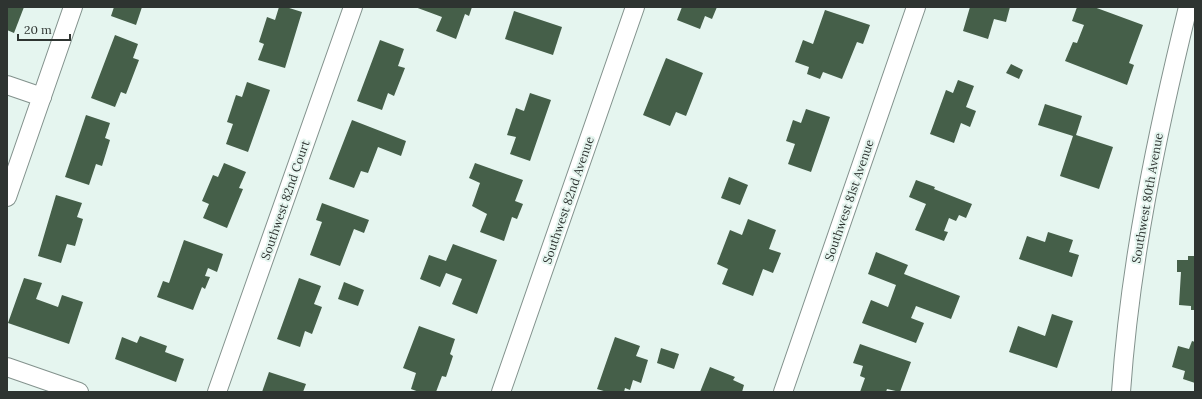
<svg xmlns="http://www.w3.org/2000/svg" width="1202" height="399" font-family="Lora,serif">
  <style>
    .building { fill: #455f49 }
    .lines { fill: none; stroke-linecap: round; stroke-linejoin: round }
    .minor-casing { stroke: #83928d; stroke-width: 20 }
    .minor { stroke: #fff; stroke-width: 18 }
    .labels { text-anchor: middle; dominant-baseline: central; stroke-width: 4; stroke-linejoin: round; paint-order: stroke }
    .street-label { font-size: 12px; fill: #2e3431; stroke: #e5f5ef }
  </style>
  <rect width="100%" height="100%" fill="#e5f5ef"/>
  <g class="building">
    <polygon points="7,7 24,7 14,33 7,30"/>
    <polygon points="114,7 142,7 136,25 111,16"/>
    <polygon points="279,7 286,7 302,12 285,68 258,60 264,44 259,42 267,17 275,20"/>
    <polygon points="415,7 472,7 469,16 465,14 456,39 436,31 442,17"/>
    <polygon points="682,7 717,7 712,19 705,16 700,29 677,20"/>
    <polygon points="970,7 1010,7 1006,22 994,19 988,39 963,31"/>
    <polygon points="1077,7 1094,7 1143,25 1129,63 1134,65 1127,85 1065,61 1073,42 1077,43 1084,25 1072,21"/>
    <polygon points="825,10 870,25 863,44 857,42 842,79 823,72 820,79 807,74 809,67 795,62 803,40 813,44"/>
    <polygon points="514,11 562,27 553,55 505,39"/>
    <polygon points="115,35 138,44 133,58 139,60 126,94 121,92 115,107 91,98"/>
    <polygon points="380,40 404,49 398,66 405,68 394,96 388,93 382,110 357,101"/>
    <polygon points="666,58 703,73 686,116 676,112 670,126 643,115"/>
    <polygon points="1011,64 1023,70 1019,79 1006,73"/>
    <polygon points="958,80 974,86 966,107 976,111 970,127 961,123 954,143 930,134 946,90 953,93"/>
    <polygon points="247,82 270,90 248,152 226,144 233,124 227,122 236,95 242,97"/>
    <polygon points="530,93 551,100 530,161 510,154 516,137 507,135 516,108 524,111"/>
    <polygon points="1045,104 1082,116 1076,135 1113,147 1099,189 1060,176 1073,136 1038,125"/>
    <polygon points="806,109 830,117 811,172 788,164 795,144 786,141 793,120 801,123"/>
    <polygon points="86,115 110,123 105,138 110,140 102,166 96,164 89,185 65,177"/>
    <polygon points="352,120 406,141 401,156 378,147 368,173 361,171 354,188 329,179"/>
    <polygon points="224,163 246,172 239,188 243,189 227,228 203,218 209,204 202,201 213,175 218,177"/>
    <polygon points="475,163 523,180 515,201 523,204 517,219 512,217 504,241 480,232 487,214 472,206 480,183 469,178"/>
    <polygon points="729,177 748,185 740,205 721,198"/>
    <polygon points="916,180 935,187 934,189 972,204 966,218 959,215 956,221 949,218 944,231 948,232 944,241 915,230 926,204 909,197"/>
    <polygon points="56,195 82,203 77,217 83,219 75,246 67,244 61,263 38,256"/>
    <polygon points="322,203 369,220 364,233 354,229 340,266 310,255 322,222 316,220"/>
    <polygon points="748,219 776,230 769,249 781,253 773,273 763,269 753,296 722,284 728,269 717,264 730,230 742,235"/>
    <polygon points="1048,232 1073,240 1069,252 1079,255 1072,277 1019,259 1027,236 1045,242"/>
    <polygon points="184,240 223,254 217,272 208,268 205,276 210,277 205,289 202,287 193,310 157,297 163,281 169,283"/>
    <polygon points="453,244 497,260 477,314 452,304 462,279 446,273 440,287 420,279 429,255 446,261"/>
    <polygon points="876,252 908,265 904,274 960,296 951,319 916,306 911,318 924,323 916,343 862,323 871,300 888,307 896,285 868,274"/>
    <polygon points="1188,256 1195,256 1195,310 1191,310 1191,306 1179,305 1181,272 1177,272 1177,260 1188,260"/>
    <polygon points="24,278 42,283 36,299 58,307 62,295 83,302 69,344 8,323"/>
    <polygon points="299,278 321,286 314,304 322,307 312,334 305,331 300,347 277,339"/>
    <polygon points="344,282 364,290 358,306 338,299"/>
    <polygon points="1052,314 1073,321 1057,368 1009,352 1018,326 1045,336"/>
    <polygon points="419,326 455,339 450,354 453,356 446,377 442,376 436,392 419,392 411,389 416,373 403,368"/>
    <polygon points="140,336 167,346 165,352 184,359 176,382 115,359 122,337 137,343"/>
    <polygon points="615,337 640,346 636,356 648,360 641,383 633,380 630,390 625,388 624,392 607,392 597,389"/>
    <polygon points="1192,341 1195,342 1195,383 1183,379 1185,371 1172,367 1178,346 1189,349"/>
    <polygon points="860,344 911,362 900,392 887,389 886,392 860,392 865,378 860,376 863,366 853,363"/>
    <polygon points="661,348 679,354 674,369 657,363"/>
    <polygon points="710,367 735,377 733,380 744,385 742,392 700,392"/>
    <polygon points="269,372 306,384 303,392 262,392"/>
  </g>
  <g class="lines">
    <defs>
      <g id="minor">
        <polyline points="7,85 42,97"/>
        <polyline points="7,197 73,7"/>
        <polyline points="7,367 79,392"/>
        <polyline points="217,392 353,7"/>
        <polyline points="501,392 635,7"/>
        <polyline points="783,392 916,7"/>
        <path d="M1121,392C1130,262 1157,133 1188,7"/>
      </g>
    </defs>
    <use href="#minor" class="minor-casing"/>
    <use href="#minor" class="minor"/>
  </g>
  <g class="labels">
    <g class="street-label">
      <text transform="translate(1147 198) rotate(-80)">Southwest 80th Avenue</text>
      <text transform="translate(285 200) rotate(-71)">Southwest 82nd Court</text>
      <text transform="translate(568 200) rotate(-71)">Southwest 82nd Avenue</text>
      <text transform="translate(849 200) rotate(-71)">Southwest 81st Avenue</text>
    </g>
  </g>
  <rect width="1202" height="399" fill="none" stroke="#2e3431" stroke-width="16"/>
  <path d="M18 34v6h52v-6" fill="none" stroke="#2e3431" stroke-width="2"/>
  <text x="24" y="34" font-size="12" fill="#2e3431" stroke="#e5f5ef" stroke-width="3" paint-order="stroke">20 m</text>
</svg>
